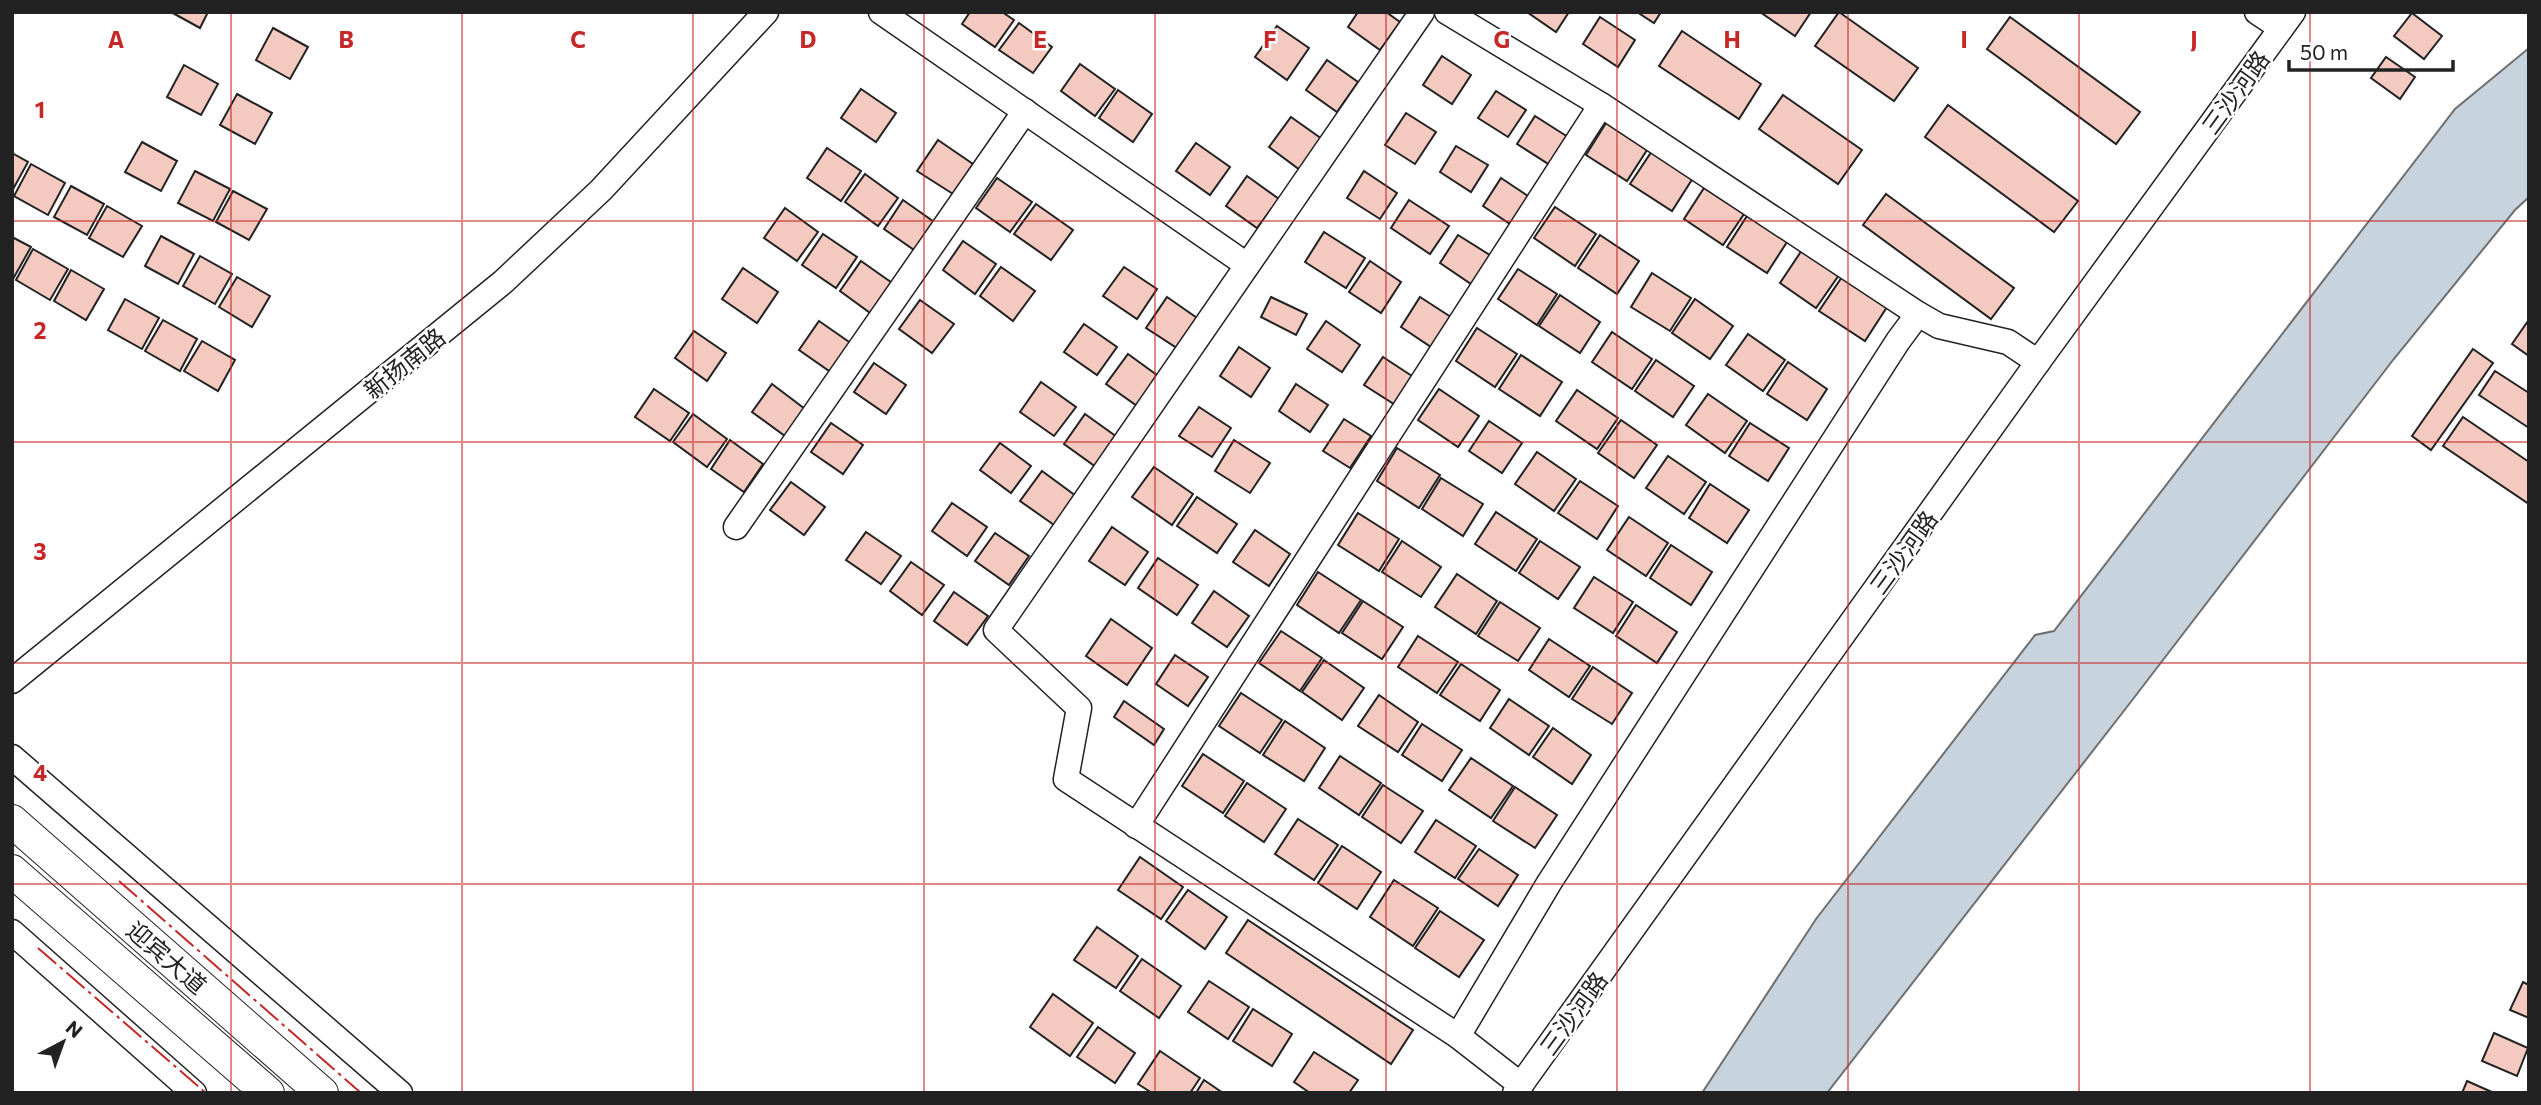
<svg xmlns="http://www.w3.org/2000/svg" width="2541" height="1105" font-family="Commissioner,'Noto Sans SC',sans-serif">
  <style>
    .water { fill: #c7d3dd; stroke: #6f6f6f; stroke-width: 2 }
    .building { fill: #f3c9c0; stroke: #222; stroke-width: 2 }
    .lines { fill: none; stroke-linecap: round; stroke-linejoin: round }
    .minor-casing { stroke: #222; stroke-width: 27 }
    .major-casing { stroke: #222; stroke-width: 34 }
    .minor { stroke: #fff; stroke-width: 24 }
    .major { stroke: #fff; stroke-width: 32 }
    .power { stroke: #c62828; stroke-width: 2; stroke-dasharray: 24 5 3.5 5; stroke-linecap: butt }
    .grid { fill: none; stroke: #c62828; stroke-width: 2; stroke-opacity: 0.55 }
    .labels { text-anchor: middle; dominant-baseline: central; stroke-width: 5; stroke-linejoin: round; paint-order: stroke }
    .street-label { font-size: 24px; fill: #222; stroke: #fff }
    .grid-label { font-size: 23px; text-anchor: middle; font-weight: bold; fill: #c62828; stroke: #fff; stroke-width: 5; stroke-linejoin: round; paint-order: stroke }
  </style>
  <rect width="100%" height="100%" fill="#fff"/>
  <polygon class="water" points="2529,48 2529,197 2515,210 2393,360 2130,703 1827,1093 1702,1093 1816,919 2035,635 2054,631 2455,109"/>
  <g class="building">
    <polygon points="171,12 208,12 200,28"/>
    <polygon points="970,12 1002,12 1014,20 995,47 962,24"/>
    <polygon points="1358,12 1386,12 1400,22 1380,50 1348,27"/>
    <polygon points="1527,12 1569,12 1556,32"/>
    <polygon points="1637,12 1661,12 1654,23"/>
    <polygon points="1760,12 1811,12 1795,36"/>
    <polygon points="1839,12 1918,68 1894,101 1815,46"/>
    <polygon points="2412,13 2442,36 2424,59 2394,36"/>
    <polygon points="1600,17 1635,40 1618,67 1583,44"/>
    <polygon points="2010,17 2140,112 2116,144 1987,49"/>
    <polygon points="1019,23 1052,47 1033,73 999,50"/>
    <polygon points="1277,26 1309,48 1287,80 1255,57"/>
    <polygon points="273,28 308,47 290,79 256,60"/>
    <polygon points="1682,31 1761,84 1739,119 1659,66"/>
    <polygon points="1442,56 1471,75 1452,104 1423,85"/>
    <polygon points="2386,57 2415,77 2400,99 2371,78"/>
    <polygon points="1327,60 1358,82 1337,112 1306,90"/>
    <polygon points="1080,64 1115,89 1095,116 1061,91"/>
    <polygon points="184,65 218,84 201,115 167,97"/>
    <polygon points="861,89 896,113 876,142 841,118"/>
    <polygon points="1118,90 1152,114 1133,142 1099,118"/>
    <polygon points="1496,91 1526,110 1508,137 1478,118"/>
    <polygon points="237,94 272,113 255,144 220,125"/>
    <polygon points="1783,95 1862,150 1838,184 1759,129"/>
    <polygon points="1948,105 2078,201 2054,232 1925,137"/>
    <polygon points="1406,113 1436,132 1415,164 1385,145"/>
    <polygon points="1535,116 1568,137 1550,165 1517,144"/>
    <polygon points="1291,117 1322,139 1300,170 1269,147"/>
    <polygon points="1606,123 1647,150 1627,181 1586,155"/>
    <polygon points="938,140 973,164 953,194 917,171"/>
    <polygon points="142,142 177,161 161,191 125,172"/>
    <polygon points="1196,143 1230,167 1210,195 1176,171"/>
    <polygon points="1456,146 1488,165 1471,192 1440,172"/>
    <polygon points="827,148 861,171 841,201 807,178"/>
    <polygon points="1652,151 1693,178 1672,211 1630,184"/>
    <polygon points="12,153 28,162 12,191"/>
    <polygon points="31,164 65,183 48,215 14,196"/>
    <polygon points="195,171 230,189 213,221 178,203"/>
    <polygon points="1364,171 1397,193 1380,219 1347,198"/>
    <polygon points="865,174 898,198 878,226 845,202"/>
    <polygon points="1247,176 1279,199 1257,228 1226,206"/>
    <polygon points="997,178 1032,202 1010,232 976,208"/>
    <polygon points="1501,178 1531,198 1513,226 1483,206"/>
    <polygon points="71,186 104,204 87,235 54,217"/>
    <polygon points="1704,188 1744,214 1723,245 1684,219"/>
    <polygon points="233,191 267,209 249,240 216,222"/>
    <polygon points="1886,194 2014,288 1991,319 1863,225"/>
    <polygon points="903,200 937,224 917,252 884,229"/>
    <polygon points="1409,200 1449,226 1430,254 1391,228"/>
    <polygon points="1036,204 1073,230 1051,260 1014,234"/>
    <polygon points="107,206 142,226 123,257 89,238"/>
    <polygon points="1555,207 1596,234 1575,266 1534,238"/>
    <polygon points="785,208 818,232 797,261 764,238"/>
    <polygon points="1747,216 1787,242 1767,273 1727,247"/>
    <polygon points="1324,232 1365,258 1346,288 1305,262"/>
    <polygon points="823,234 857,257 836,288 802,265"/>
    <polygon points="1458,235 1493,257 1474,286 1440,263"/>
    <polygon points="1600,235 1639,261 1617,294 1578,268"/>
    <polygon points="161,236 194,254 178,284 145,266"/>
    <polygon points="12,237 31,247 13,279 12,279"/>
    <polygon points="963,241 996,264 975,294 943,270"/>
    <polygon points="33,249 68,269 50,300 16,280"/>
    <polygon points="1802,250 1839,275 1816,308 1780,283"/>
    <polygon points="200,256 232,274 215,304 183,286"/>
    <polygon points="861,261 895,285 873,315 840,291"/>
    <polygon points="1370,261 1401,282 1381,313 1349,292"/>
    <polygon points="1001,267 1035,291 1013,321 980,296"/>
    <polygon points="1124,267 1157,289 1137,319 1103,296"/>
    <polygon points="743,268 778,292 757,323 722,299"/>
    <polygon points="1518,269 1557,294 1537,325 1498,299"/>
    <polygon points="71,270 104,289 86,320 54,301"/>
    <polygon points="1652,273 1691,298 1670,331 1631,307"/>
    <polygon points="237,277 270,296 252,327 219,307"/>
    <polygon points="1842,277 1887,307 1865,341 1819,311"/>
    <polygon points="1560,295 1600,322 1580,353 1539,326"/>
    <polygon points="1167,297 1200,320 1180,350 1146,328"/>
    <polygon points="1271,297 1307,314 1296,335 1261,317"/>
    <polygon points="1420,297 1454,319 1434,349 1401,327"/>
    <polygon points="125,299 159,318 142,349 108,330"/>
    <polygon points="1695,299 1733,326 1710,359 1672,333"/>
    <polygon points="920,300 954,324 932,353 899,329"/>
    <polygon points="163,320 197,339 180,371 145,351"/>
    <polygon points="819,321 852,344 832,373 799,350"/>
    <polygon points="1326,321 1360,345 1342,372 1307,349"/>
    <polygon points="2528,321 2529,321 2529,356 2512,344"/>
    <polygon points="1084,324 1117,347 1097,375 1064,352"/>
    <polygon points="1477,328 1517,354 1495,387 1456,361"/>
    <polygon points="694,331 726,353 707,381 675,358"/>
    <polygon points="1612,332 1652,359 1632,389 1592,362"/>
    <polygon points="1748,334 1785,360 1763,391 1726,365"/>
    <polygon points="202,341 235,360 218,391 184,371"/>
    <polygon points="1239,347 1270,368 1251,397 1220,376"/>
    <polygon points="2473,349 2493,363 2431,450 2412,436"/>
    <polygon points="1128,354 1161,378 1140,408 1106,384"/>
    <polygon points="1521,355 1562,382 1540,416 1499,389"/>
    <polygon points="1383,357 1415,378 1397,406 1364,385"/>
    <polygon points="1656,360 1694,386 1673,417 1635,391"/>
    <polygon points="1788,362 1827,389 1807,420 1767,394"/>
    <polygon points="874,363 906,385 886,414 854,392"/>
    <polygon points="2495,371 2529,393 2529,428 2479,395"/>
    <polygon points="1041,382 1076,407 1054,436 1020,412"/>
    <polygon points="772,384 805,409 785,436 752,412"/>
    <polygon points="1296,384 1328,405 1310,432 1279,411"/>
    <polygon points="654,389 689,413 670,441 635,417"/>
    <polygon points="1439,389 1479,416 1458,447 1418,420"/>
    <polygon points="1577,390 1618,418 1597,449 1556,421"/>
    <polygon points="1708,394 1747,421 1725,453 1686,425"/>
    <polygon points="1199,407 1231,428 1212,457 1179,436"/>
    <polygon points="693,414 727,439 707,467 673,442"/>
    <polygon points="1085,414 1117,437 1096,467 1064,444"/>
    <polygon points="2463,417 2529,462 2529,504 2443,446"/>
    <polygon points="1344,419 1371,436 1350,468 1323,451"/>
    <polygon points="1621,420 1657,445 1634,478 1598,453"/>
    <polygon points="1489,421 1522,443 1502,473 1469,451"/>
    <polygon points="831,423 863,445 843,474 811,452"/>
    <polygon points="1750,423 1789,448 1768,481 1729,456"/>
    <polygon points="730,440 763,464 744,492 711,469"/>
    <polygon points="1234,440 1270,463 1250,493 1215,471"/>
    <polygon points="1000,443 1031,466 1011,493 980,470"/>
    <polygon points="1397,448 1440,475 1419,508 1377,481"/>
    <polygon points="1537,452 1576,479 1554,511 1515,484"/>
    <polygon points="1668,456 1706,482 1684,514 1646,488"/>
    <polygon points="1154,467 1193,494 1172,525 1132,497"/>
    <polygon points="1042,471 1076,496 1054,525 1020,501"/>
    <polygon points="1441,478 1483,504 1463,536 1422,509"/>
    <polygon points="1580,481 1618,506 1597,539 1558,513"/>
    <polygon points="791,482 825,507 804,535 770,510"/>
    <polygon points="1710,484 1749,510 1727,543 1689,518"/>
    <polygon points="1197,497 1237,524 1217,553 1177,526"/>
    <polygon points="952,503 987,527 967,556 932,531"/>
    <polygon points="1496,512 1537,539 1516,571 1475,544"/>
    <polygon points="1358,513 1399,539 1379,571 1338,545"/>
    <polygon points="1629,517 1668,543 1646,576 1607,550"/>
    <polygon points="1112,527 1148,552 1125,585 1089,561"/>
    <polygon points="1255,530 1290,554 1269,586 1233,562"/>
    <polygon points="866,532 901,556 881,584 846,560"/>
    <polygon points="995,533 1029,556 1009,585 975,561"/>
    <polygon points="1402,541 1441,567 1421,597 1382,572"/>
    <polygon points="1540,541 1580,567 1558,599 1519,573"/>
    <polygon points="1671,545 1712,572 1691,605 1650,578"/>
    <polygon points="1158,558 1198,585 1177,615 1138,588"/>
    <polygon points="911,562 944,585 922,615 890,591"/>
    <polygon points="1318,572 1361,600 1339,633 1297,605"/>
    <polygon points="1457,574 1497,601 1476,634 1435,607"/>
    <polygon points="1594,577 1633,602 1613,633 1574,608"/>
    <polygon points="1214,591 1249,616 1227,647 1192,623"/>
    <polygon points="954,592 988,616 967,645 934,621"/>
    <polygon points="1363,601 1403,627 1382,659 1342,633"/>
    <polygon points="1500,602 1540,628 1518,661 1478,636"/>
    <polygon points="1636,605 1677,632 1657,663 1616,636"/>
    <polygon points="1111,619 1152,648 1127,685 1086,656"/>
    <polygon points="1281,631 1322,658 1300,691 1259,663"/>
    <polygon points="1418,636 1458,662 1437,693 1398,667"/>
    <polygon points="1549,639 1590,666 1569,697 1529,670"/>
    <polygon points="1175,655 1208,677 1188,706 1156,684"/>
    <polygon points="1324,660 1364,688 1342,720 1302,692"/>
    <polygon points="1461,664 1500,690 1480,721 1440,695"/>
    <polygon points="1593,667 1632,693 1612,724 1572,699"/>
    <polygon points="1241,693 1282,720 1260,753 1219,726"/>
    <polygon points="1379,695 1418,722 1398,752 1358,726"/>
    <polygon points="1509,699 1549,726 1529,755 1490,728"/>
    <polygon points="1124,701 1164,729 1154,745 1114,717"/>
    <polygon points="1285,721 1325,748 1304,781 1263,755"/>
    <polygon points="1422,724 1462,750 1442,781 1402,755"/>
    <polygon points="1553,728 1591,755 1572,784 1533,757"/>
    <polygon points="1203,754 1244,781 1223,813 1182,786"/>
    <polygon points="1340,756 1381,783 1359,815 1319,788"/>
    <polygon points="1471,758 1513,786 1491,818 1449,790"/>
    <polygon points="1247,783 1286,809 1264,842 1225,816"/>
    <polygon points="1383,785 1423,811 1401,843 1362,817"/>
    <polygon points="1515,787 1557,815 1535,848 1493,821"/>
    <polygon points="1298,819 1338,845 1314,880 1275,854"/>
    <polygon points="1436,820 1476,846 1455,878 1415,852"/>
    <polygon points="1342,846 1381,872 1357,909 1318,883"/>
    <polygon points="1479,849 1518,875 1498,906 1458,879"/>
    <polygon points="1140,857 1183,887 1161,919 1118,890"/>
    <polygon points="1394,880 1438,908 1413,946 1370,917"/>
    <polygon points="1188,890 1227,917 1205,949 1166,921"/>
    <polygon points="1440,911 1484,940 1459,977 1415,948"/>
    <polygon points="1248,920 1413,1030 1391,1064 1226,953"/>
    <polygon points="1097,927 1138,956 1116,988 1074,960"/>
    <polygon points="1142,959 1181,986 1159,1018 1120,991"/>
    <polygon points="1209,981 1249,1007 1228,1039 1188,1012"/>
    <polygon points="2523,982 2529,985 2529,1018 2510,1010"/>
    <polygon points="1053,994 1093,1023 1070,1056 1030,1027"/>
    <polygon points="1253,1009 1292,1034 1272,1066 1233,1041"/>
    <polygon points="1098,1027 1135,1053 1115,1083 1077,1057"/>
    <polygon points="2494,1033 2528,1048 2517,1076 2482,1061"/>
    <polygon points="1160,1051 1200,1078 1190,1093 1152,1093 1138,1084"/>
    <polygon points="1314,1052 1358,1080 1349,1093 1310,1093 1294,1082"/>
    <polygon points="1204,1080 1223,1093 1196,1093"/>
    <polygon points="2467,1081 2494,1093 2462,1093"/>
  </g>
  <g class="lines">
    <defs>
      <g id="minor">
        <polyline points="881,12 1247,265"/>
        <polyline points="1422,12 996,630 1079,708 1066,779 1458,1036"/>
        <polyline points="1447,12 1601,105 1918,314 1939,326 2008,342 2038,362"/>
        <polyline points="2257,12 2281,28"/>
        <polyline points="736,527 1025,111"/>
        <polyline points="12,681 503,282 601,190 766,12"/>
        <polyline points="12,757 400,1093"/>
        <polyline points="1136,826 1601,105"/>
        <polyline points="12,932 194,1093"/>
        <polyline points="1521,1085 1458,1036 1549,883 1898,341 1918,314"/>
        <polyline points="1515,1093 2038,362 2293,12"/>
      </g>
      <g id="major">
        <polyline points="12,821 322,1093"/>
        <polyline points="12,871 268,1093"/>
      </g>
    </defs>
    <use href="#minor" class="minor-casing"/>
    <use href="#major" class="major-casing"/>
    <use href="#minor" class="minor"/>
    <use href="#major" class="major"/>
    <g class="power">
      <polyline points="119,881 361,1093"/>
      <polyline points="38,948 206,1093"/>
    </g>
  </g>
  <path class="grid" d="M231,12V1093M462,12V1093M693,12V1093M924,12V1093M1155,12V1093M1386,12V1093M1617,12V1093M1848,12V1093M2079,12V1093M2310,12V1093M12,221H2529M12,442H2529M12,663H2529M12,884H2529"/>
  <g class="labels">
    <g class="street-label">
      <text transform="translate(2235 92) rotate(-54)">三沙河路</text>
      <text transform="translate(404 363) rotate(-39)">新扬南路</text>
      <text transform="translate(1903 552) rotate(-54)">三沙河路</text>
      <text transform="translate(167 957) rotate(41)">迎宾大道</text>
      <text transform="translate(1573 1013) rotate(-54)">三沙河路</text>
    </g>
  </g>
  <g class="grid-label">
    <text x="116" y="48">A</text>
    <text x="346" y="48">B</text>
    <text x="578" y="48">C</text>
    <text x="808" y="48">D</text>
    <text x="1040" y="48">E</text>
    <text x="1270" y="48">F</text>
    <text x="1502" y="48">G</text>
    <text x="1732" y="48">H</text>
    <text x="1964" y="48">I</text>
    <text x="2194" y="48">J</text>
    <text x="40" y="118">1</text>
    <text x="40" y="339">2</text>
    <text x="40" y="560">3</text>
    <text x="40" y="781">4</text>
  </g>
  <rect width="2541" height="1105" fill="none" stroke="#222222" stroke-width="28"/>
  <g transform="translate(63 1042) rotate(41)" stroke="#ffffff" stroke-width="5" paint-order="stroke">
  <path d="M0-5L12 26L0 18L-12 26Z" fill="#222222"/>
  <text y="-10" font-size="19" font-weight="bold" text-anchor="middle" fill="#222222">N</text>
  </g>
  <path d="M2289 60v10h164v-10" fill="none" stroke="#222222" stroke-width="3.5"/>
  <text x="2300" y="60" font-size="21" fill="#222222" stroke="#ffffff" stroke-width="5" paint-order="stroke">50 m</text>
</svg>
